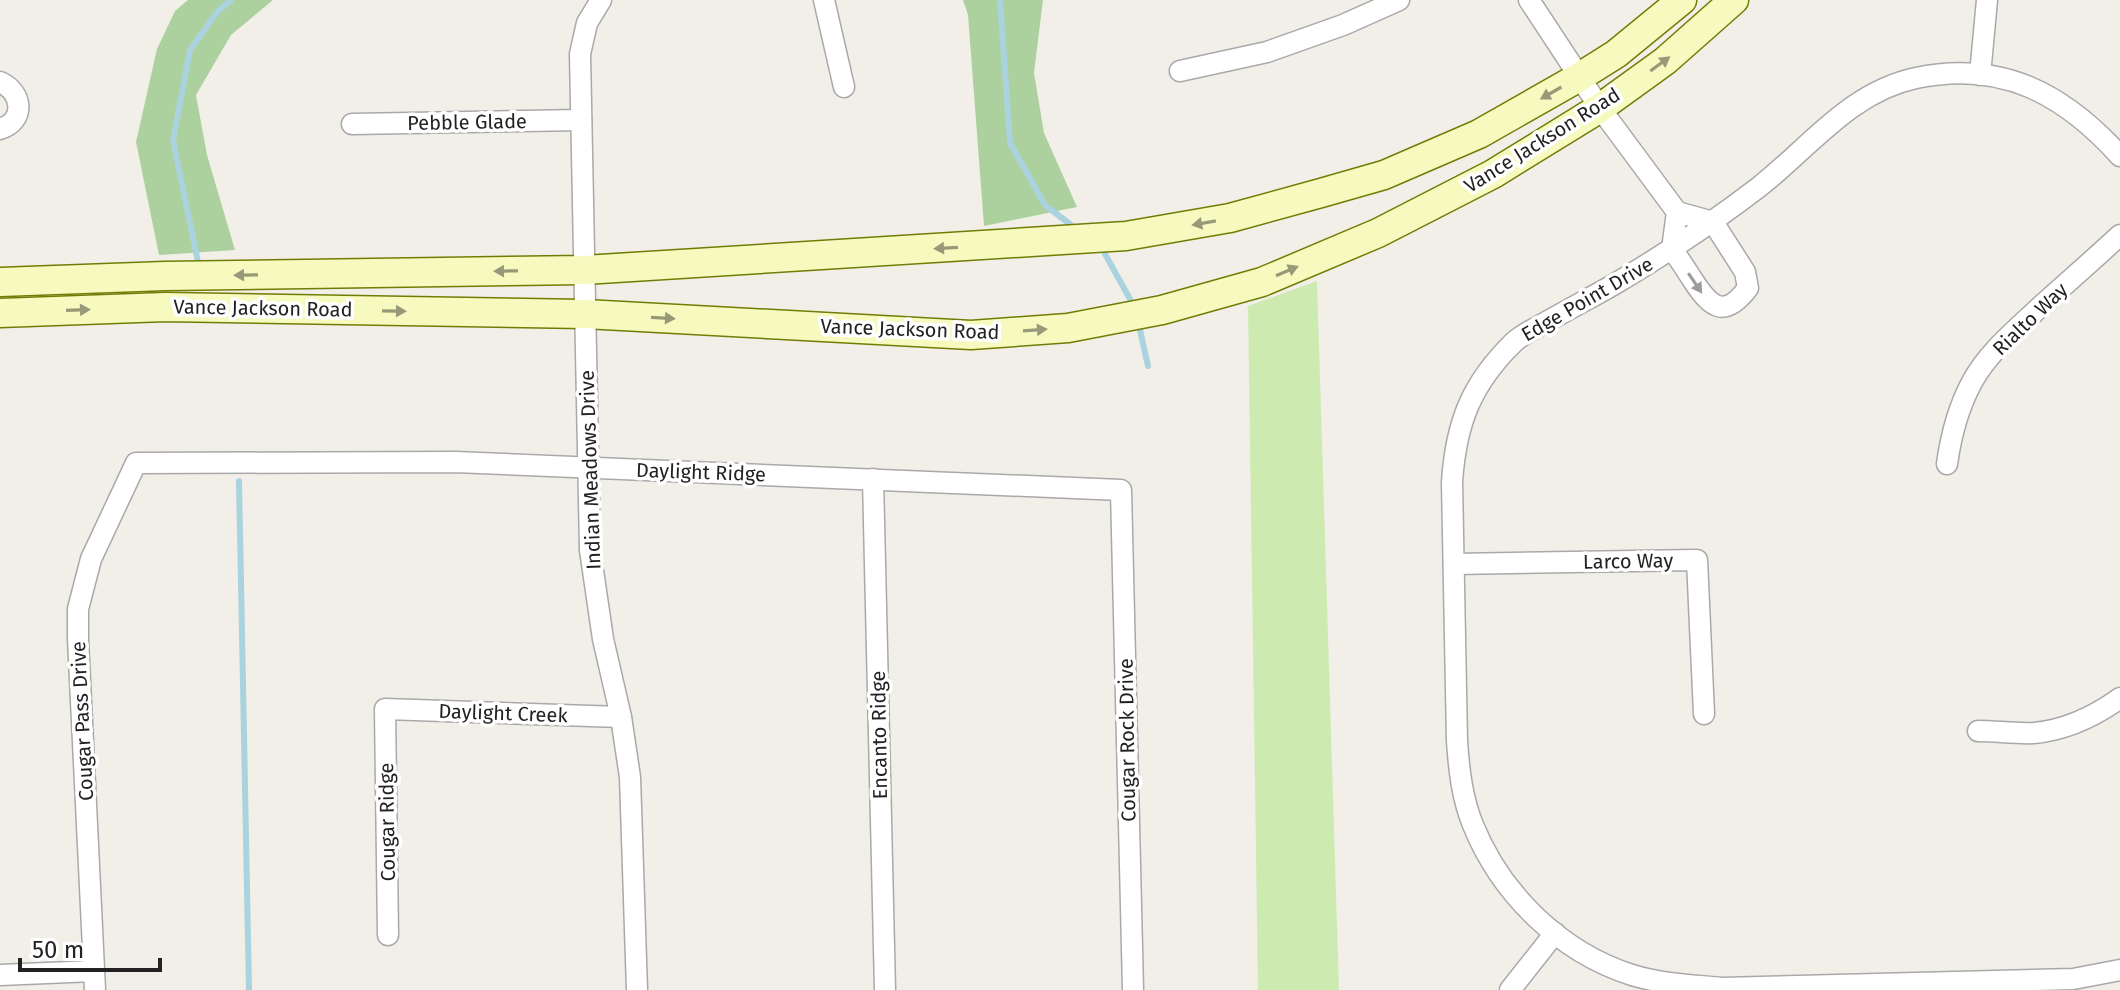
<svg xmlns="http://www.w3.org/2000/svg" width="2120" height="990" font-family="'Fira Sans',sans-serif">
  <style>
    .grass { fill: #cdebb0 }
    .forest { fill: #add19e }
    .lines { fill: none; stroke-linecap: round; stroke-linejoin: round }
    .stream { stroke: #aad3df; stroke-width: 6 }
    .minor-casing { stroke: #a9a9a9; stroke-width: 23 }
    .secondary-casing { stroke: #707d05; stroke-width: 31 }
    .minor { stroke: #fff; stroke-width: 20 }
    .secondary { stroke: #f7fabf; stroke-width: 28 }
    .oneway { fill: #979978 }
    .oneway2 { fill: #9c9c9c }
    .labels { text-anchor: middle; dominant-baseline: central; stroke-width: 7; stroke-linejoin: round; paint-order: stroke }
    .street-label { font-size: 20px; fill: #222; stroke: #fff }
  </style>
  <rect width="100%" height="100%" fill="#f2efe9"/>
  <polygon class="grass" points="1317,281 1339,990 1258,990 1248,306"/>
  <g class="forest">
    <polygon points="188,0 273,0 231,35 196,95 207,155 235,250 159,255 136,142 157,49 175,11"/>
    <polygon points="963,0 1043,0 1034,73 1044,133 1077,207 984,226 968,15"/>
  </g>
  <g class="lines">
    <g class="stream">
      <polyline points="1000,0 1010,143 1045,205 1071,225"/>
      <polyline points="1105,254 1130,299"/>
      <polyline points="198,262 173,140 190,50 217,12 231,0"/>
      <polyline points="1140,330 1148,366"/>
      <polyline points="239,481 249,990"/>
    </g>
    <defs>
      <g id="minor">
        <polyline points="601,0 587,23 580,54 590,550 603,639 621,717 630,777 637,990"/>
        <polyline points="824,0 844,87"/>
        <path d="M1529,0L1600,108L1677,212L1713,222L1745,272L1748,288C1725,318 1712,309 1694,282C1687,271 1680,260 1672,249L1677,212"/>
        <polyline points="1180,71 1267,52 1343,25 1399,0"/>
        <polyline points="1980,75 1987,0"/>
        <path d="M0,82C23,92 26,121 0,129"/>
        <polyline points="352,124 581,120"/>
        <path d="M2120,156C2064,94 2002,60 1916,78C1850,92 1810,147 1759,187C1712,223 1664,255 1613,285C1592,297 1571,308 1550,320C1538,327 1524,333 1514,342C1471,384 1456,423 1452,482L1457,741C1459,770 1462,798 1473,825C1501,894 1560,952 1632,975C1661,984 1692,985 1722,988L2073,979L2120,970"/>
        <path d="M1947,464C1951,435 1958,408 1972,382C1989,351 2017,329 2042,305C2068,282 2094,259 2120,235"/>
        <polyline points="873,479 885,990"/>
        <polyline points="1454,564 1697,560 1704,714"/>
        <path d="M1978,731C1996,731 2016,734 2034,733C2065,730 2095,716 2120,698"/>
        <polyline points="388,935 385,709 621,717"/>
        <polyline points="0,975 94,971"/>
        <polyline points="95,990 78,639 78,609 91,559 136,463 455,462 1121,490 1133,990"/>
        <polyline points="1510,990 1555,933"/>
      </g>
      <g id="secondary">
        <polyline points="0,282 165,276 584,270 1126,236 1230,218 1321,193 1384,175 1479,134 1581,76 1616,54 1682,0"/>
        <polyline points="0,313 165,307 585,314 971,335 1068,328 1162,310 1262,282 1378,233 1493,174 1600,108 1665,61 1734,0"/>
      </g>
    </defs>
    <use href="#minor" class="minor-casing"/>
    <use href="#secondary" class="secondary-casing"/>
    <use href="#minor" class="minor"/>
    <use href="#secondary" class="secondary"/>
  </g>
  <defs><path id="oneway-solid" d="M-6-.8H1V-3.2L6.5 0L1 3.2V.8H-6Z" transform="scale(2)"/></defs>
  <g class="oneway">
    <use href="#oneway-solid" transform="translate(1660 64) rotate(-36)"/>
    <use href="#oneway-solid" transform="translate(1551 93) rotate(150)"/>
    <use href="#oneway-solid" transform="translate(1204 223) rotate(170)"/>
    <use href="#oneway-solid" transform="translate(946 248) rotate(177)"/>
    <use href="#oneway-solid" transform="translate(506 271) rotate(179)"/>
    <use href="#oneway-solid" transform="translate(1287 271) rotate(-23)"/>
    <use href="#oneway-solid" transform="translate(246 275) rotate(179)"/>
    <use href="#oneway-solid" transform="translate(78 310) rotate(-2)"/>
    <use href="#oneway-solid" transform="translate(394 311) rotate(1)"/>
    <use href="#oneway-solid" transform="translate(663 318) rotate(3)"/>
    <use href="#oneway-solid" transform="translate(1035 330) rotate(-4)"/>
  </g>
  <use class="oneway2" href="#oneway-solid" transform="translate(1695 283) rotate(56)"/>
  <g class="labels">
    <g class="street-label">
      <text transform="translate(467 122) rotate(-1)">Pebble Glade</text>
      <text transform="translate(1542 140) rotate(-32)">Vance Jackson Road</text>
      <text transform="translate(1587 299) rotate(-30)">Edge Point Drive</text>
      <text transform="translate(263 308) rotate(1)">Vance Jackson Road</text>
      <text transform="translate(2030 319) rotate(-44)">Rialto Way</text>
      <text transform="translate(910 329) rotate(2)">Vance Jackson Road</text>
      <text transform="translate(590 470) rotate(-92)">Indian Meadows Drive</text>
      <text transform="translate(701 472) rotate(2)">Daylight Ridge</text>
      <text transform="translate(1628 561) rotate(-1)">Larco Way</text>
      <text transform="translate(503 713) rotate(2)">Daylight Creek</text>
      <text transform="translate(82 721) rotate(-93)">Cougar Pass Drive</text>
      <text transform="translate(879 735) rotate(-91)">Encanto Ridge</text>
      <text transform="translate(1127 740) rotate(-91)">Cougar Rock Drive</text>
      <text transform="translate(387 822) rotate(-91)">Cougar Ridge</text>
    </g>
  </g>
  <path d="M20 958v12h140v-12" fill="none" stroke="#222222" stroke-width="4"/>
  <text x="32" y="958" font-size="24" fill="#222222" stroke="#ffffff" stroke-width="6" paint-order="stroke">50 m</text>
</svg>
